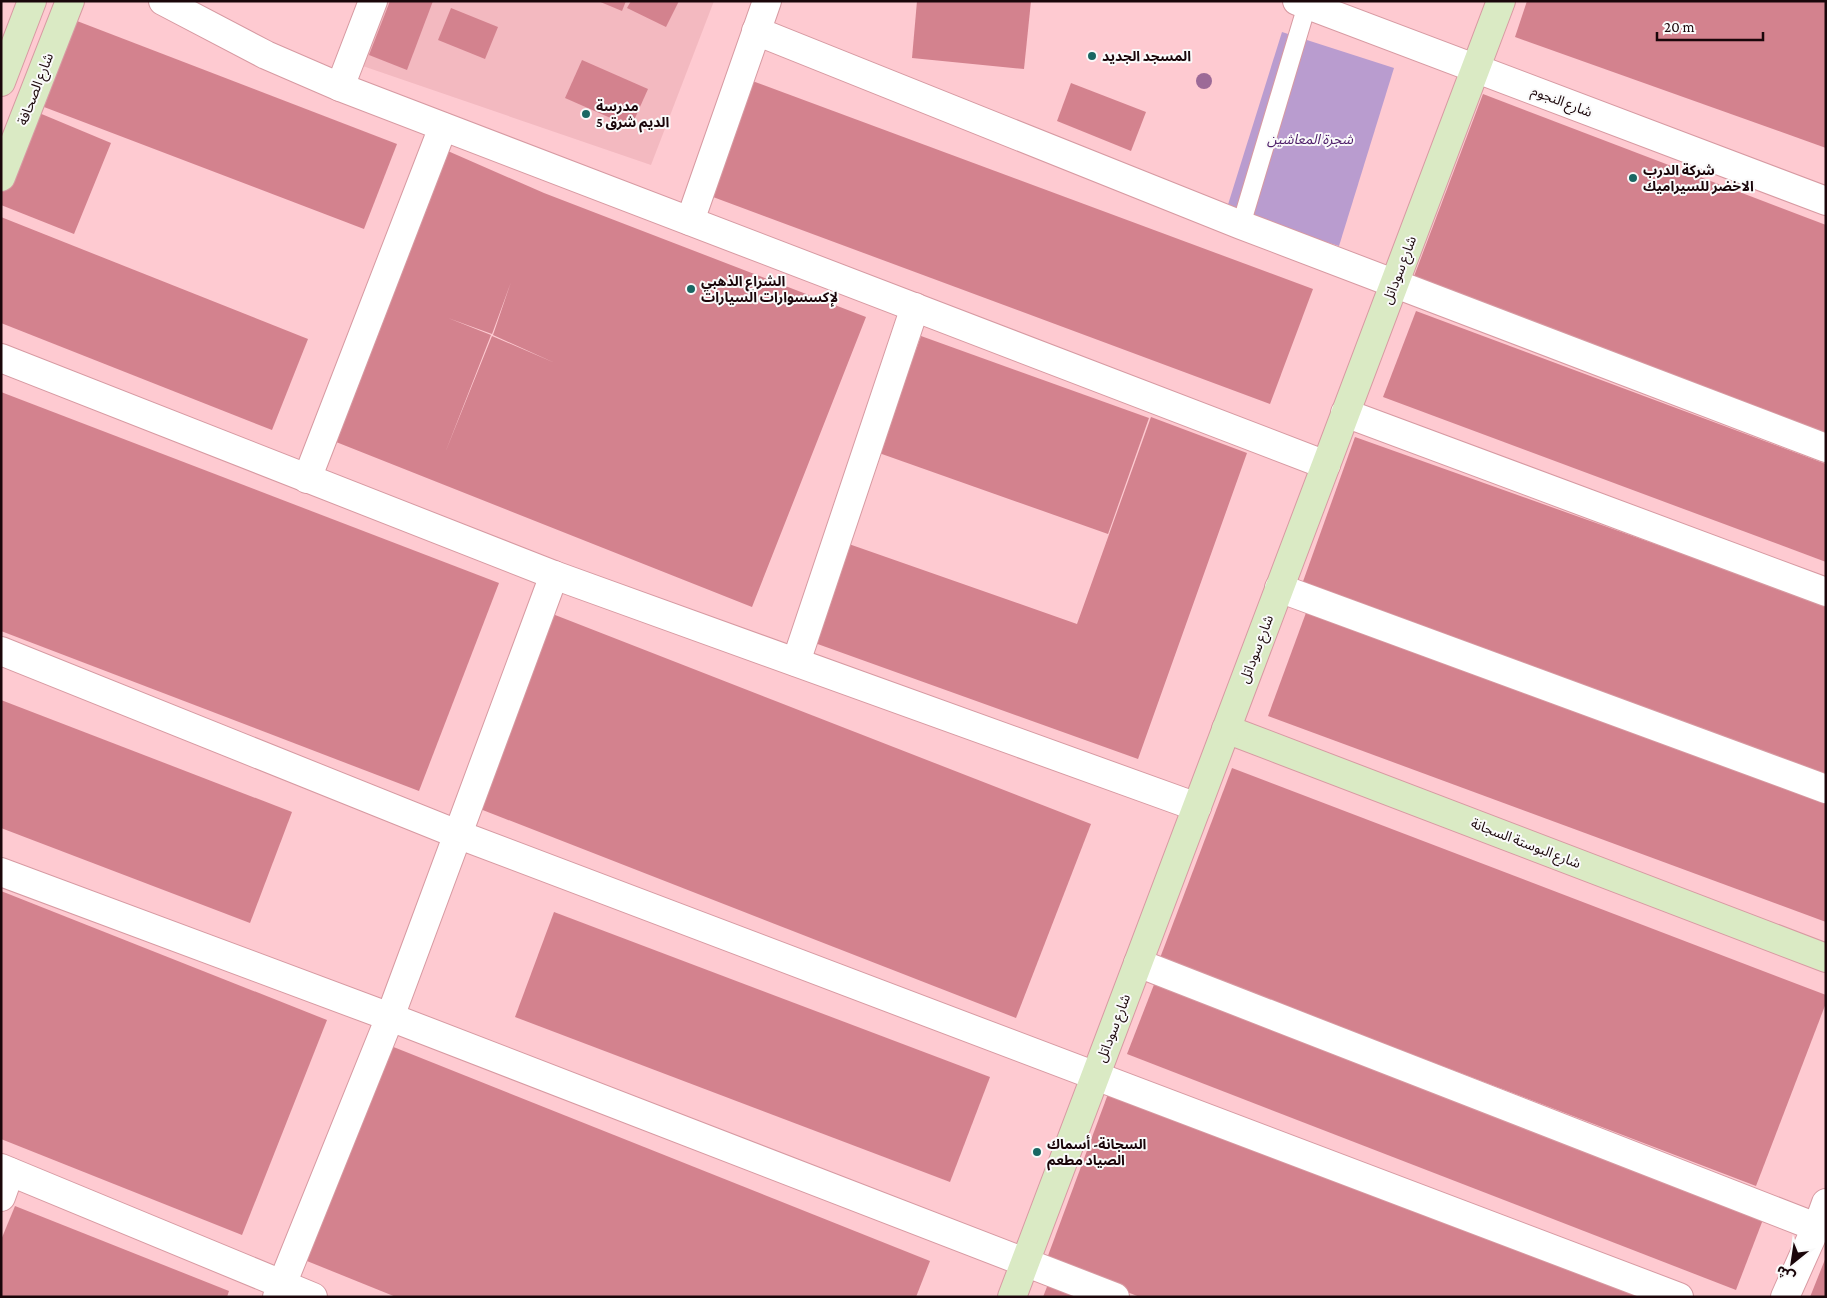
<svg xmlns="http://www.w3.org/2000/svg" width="1827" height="1298" font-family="'Crimson Pro','Noto Sans Arabic',serif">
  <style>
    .built { fill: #f3b9c0 }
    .green { fill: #b99ccf }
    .building { fill: #d3828e; fill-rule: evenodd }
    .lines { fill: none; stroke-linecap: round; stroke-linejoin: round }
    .lane-casing { stroke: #d79aa2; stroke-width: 20 }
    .street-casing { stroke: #d79aa2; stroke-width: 30 }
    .secondary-casing { stroke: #d79aa2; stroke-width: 30 }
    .lane { stroke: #fff; stroke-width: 18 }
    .street { stroke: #fff; stroke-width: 28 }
    .secondary { stroke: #daeac4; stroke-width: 28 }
    .tree { fill: #9c6a97 }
    .poi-dot { fill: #1a6763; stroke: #fafafa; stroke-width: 2 }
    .labels { text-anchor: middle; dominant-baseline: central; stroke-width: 4; stroke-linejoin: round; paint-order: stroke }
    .poi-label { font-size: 14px; font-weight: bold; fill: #1a060a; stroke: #fafafa; text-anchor: start }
    .street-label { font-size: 14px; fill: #1a060a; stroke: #fafafa }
    .park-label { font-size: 14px; font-style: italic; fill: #4c1c68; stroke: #fafafa }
  </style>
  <rect width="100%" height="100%" fill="#fecad1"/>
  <polygon class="built" points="379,1 714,1 651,165 354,63"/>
  <polygon class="green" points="1282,32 1394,68 1339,246 1226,211"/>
  <g class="building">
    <polygon points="390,1 433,1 407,70 369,55"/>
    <polygon points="598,1 626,1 622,11"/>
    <polygon points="631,1 679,1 666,27 627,8"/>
    <polygon points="917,1 1031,1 1024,69 912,58"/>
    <polygon points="1527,1 1826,1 1826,148 1515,37"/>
    <polygon points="451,8 498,27 485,59 438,40"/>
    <polygon points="77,21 397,144 364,229 44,107"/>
    <polygon points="582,60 648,89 631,127 565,98"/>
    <polygon points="747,79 1313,289 1270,404 705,194"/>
    <polygon points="1071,83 1146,112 1131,151 1057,121"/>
    <polygon points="1483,94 1826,225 1826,437 1413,279"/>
    <polygon points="32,110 111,143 74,234 1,205 1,186"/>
    <path d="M441,148L544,193L866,317L752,607L326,438ZM511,282L493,335L555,363L492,336L445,453L491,335L448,318L492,334Z"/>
    <polygon points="1,217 308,339 272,430 1,323"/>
    <polygon points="1416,311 1826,464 1826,562 1383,397"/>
    <polygon points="921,336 1149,418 1108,534 879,453"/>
    <polygon points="1,392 499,583 419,791 1,631"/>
    <polygon points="1151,417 1247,453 1138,759 812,642 846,543 1077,624"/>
    <polygon points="1355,437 1826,605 1826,778 1301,587"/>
    <polygon points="1307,610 1826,802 1826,922 1268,716"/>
    <polygon points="550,613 1091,824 1016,1018 475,807"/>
    <polygon points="1,700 292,812 250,923 1,828"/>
    <polygon points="1232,768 1826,995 1826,1003 1756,1186 1160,958"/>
    <polygon points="1,891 327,1020 242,1235 1,1139"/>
    <polygon points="554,912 990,1077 950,1182 515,1017"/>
    <polygon points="1155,982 1764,1217 1736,1290 1127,1054"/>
    <polygon points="386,1044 930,1261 916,1297 396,1297 302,1259"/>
    <polygon points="1108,1094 1647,1297 1140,1297 1046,1261"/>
    <polygon points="15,1206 229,1291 227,1297 1,1297 1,1240"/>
    <polygon points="1826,1257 1826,1297 1810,1297"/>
    <polygon points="1050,1279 1094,1297 1043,1297"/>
  </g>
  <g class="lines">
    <defs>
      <polyline id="lane" points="1241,225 1307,5"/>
      <g id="street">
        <polyline points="163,1 266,55 340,87 1326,465"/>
        <polyline points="1297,1 1826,201"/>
        <polyline points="756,31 1241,225 1826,448"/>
        <polyline points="340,87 373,1"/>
        <polyline points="690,221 767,1"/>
        <polyline points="1,358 554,575 1197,807"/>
        <polyline points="1345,413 1826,592"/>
        <polyline points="307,479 443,127"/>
        <polyline points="1279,588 1826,789"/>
        <polyline points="1,651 457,834 1679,1297"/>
        <polyline points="796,662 915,307"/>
        <polyline points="1,872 390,1017 1115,1297"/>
        <polyline points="1138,963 1816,1227"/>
        <polyline points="1,1168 313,1297"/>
        <polyline points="1,1197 10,1172"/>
        <polyline points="277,1297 390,1017 554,575"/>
        <polyline points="1785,1297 1822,1214 1826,1203"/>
      </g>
      <g id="secondary">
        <polyline points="1,82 32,1"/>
        <polyline points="1,177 70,1"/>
        <polyline points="1226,729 1826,958"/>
        <polyline points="1012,1297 1501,1"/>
      </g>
    </defs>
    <use href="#lane" class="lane-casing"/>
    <use href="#street" class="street-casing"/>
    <use href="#secondary" class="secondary-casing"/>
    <use href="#lane" class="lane"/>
    <use href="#street" class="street"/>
    <use href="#secondary" class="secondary"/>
  </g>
  <circle class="tree" cx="1204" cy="81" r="8"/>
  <g class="poi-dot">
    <circle cx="1092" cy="56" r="5"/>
    <circle cx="586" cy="114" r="5"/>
    <circle cx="1633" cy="178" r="5"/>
    <circle cx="691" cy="289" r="5"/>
    <circle cx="1037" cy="1152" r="5"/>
  </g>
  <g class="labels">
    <g class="poi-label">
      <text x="1102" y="56">المسجد الجديد</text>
      <text x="596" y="106">مدرسة<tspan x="596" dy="16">الديم شرق 5</tspan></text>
      <text x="1643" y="170">شركة الدرب<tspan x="1643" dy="16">الاخضر للسيراميك</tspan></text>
      <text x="701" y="281">الشراع الذهبي<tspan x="701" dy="16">لإكسسوارات السيارات</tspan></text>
      <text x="1047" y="1144">السجانة- أسماك<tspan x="1047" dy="16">الصياد مطعم</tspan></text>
    </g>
    <g class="street-label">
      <text transform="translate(35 89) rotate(-69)">شارع الصحافة</text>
      <text transform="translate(1562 101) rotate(21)">شارع النجوم</text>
      <text transform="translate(1399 270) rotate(-69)">شارع سوداتل</text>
      <text transform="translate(1256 649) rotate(-69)">شارع سوداتل</text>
      <text transform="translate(1526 843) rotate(21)">شارع البوستة السجانة</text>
      <text transform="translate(1113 1028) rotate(-69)">شارع سوداتل</text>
    </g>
    <g class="park-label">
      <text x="1310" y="139">شجرة المعاشين</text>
    </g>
  </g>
  <rect width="1827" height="1298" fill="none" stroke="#1a060a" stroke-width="5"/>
  <g transform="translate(1792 1263) rotate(210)" stroke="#fafafa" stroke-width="4" paint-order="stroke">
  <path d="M0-4L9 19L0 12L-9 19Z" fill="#1a060a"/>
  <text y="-8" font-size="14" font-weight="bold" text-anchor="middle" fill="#1a060a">ش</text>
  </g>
  <path d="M1657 32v8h106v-8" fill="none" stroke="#1a060a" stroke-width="2.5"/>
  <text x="1664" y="32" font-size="15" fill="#1a060a" stroke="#fafafa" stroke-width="4" paint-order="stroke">20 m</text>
</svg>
